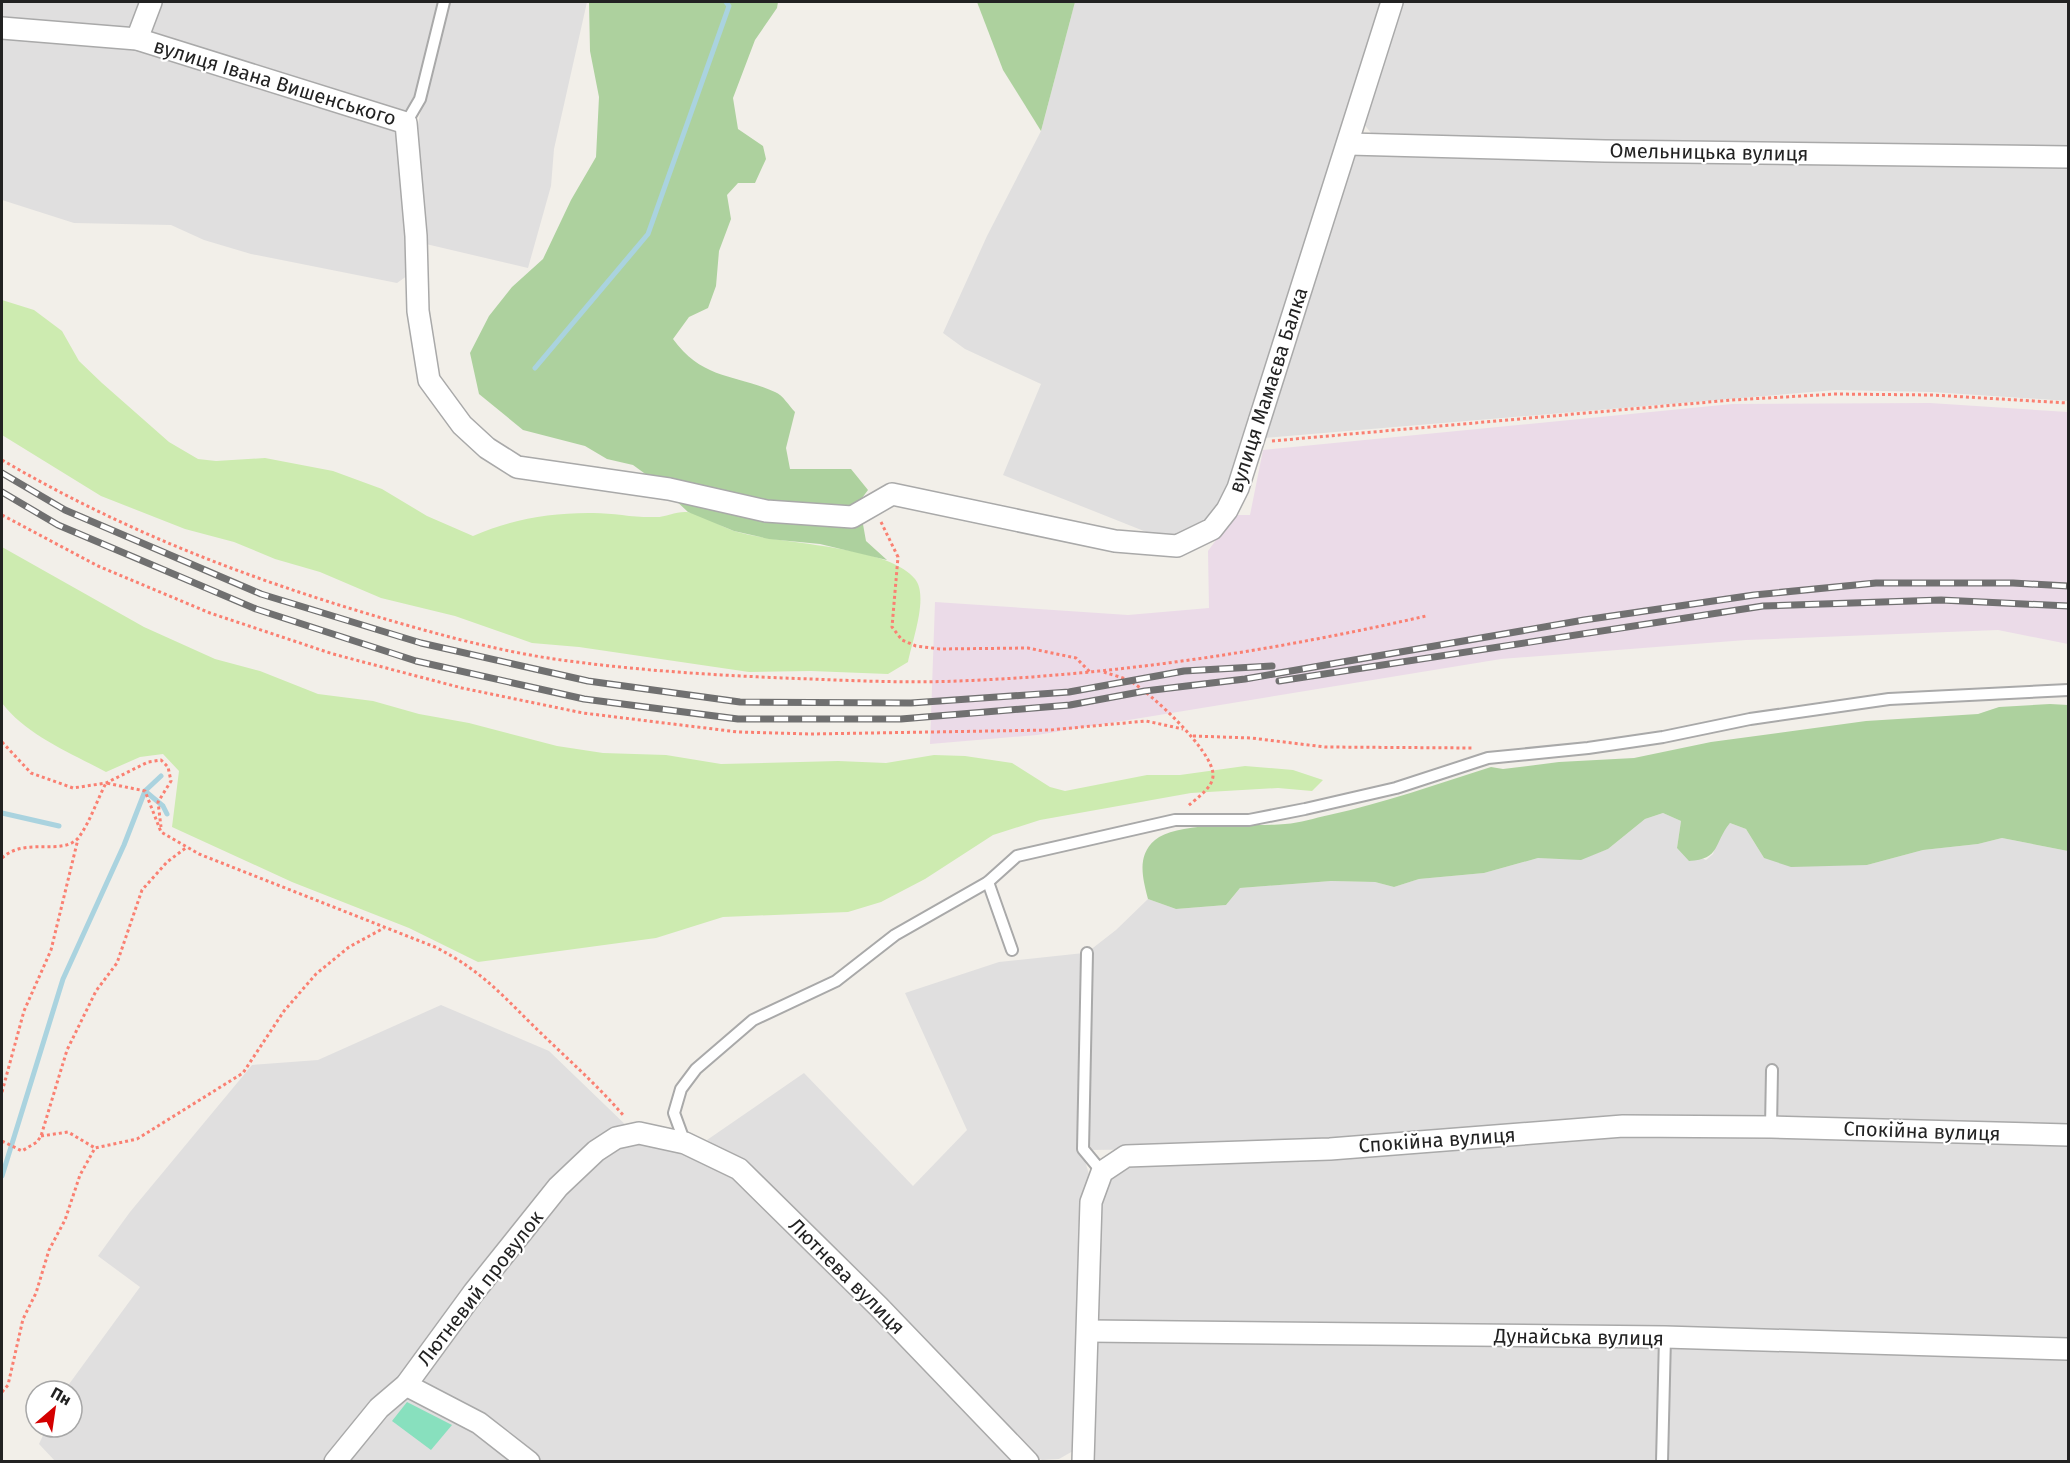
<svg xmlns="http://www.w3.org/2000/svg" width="2070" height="1463" font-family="'Fira Sans',sans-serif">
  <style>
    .residential { fill: #e0dfdf }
    .industrial { fill: #ebdbe8 }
    .grass { fill: #cdebb0 }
    .forest { fill: #add19e }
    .pitch { fill: #88e0be }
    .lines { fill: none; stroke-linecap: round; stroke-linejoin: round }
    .stream { stroke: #aad3df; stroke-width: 5 }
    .lane-casing { stroke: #a9a9a9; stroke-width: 14 }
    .street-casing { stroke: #a9a9a9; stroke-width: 24 }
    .path { stroke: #fa8072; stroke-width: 3; stroke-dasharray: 3 3; stroke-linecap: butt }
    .lane { stroke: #fff; stroke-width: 10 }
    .street { stroke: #fff; stroke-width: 21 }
    .rail-casing { stroke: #707070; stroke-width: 7 }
    .rail { stroke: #fff; stroke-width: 4.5; stroke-dasharray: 14; stroke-linecap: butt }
    .labels { text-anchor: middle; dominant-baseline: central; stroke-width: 4.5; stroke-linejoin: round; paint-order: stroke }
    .street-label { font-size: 20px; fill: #222; stroke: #fff }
  </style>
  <rect width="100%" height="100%" fill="#f2efe9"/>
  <g class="residential">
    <polygon points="2,2 146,2 134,32 2,24"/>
    <polygon points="158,2 439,2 416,98 402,114 146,36"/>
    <polygon points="447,2 587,2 554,149 551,186 528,268 426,244 411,162 423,98"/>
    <polygon points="1075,2 1389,2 1225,505 1193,533 1164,539 1003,475 1041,384 965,349 943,333 987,236 1041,131"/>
    <polygon points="1398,2 2068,2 2068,152 1377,140 1362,122"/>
    <polygon points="2,32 135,43 402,126 414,271 397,283 251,254 204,240 171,225 74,223 2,200"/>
    <polygon points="1350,154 2068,162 2068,401 1932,392 1836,390 1264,438"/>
    <polygon points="1663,813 1681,821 1677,848 1706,860 1713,854 1719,836 1730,823 1746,829 1764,858 1867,865 1923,850 1978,844 2002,838 2068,851 2068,1131 1777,1123 1777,1066 1768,1067 1765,1122 1184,1149 1086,1150 1089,951 1116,930 1148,899 1176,909 1226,905 1240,888 1331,881 1375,882 1394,887 1419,879 1484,873 1538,858 1581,859 1608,849 1645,819"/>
    <polygon points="1084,953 1081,1148 1092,1184 1073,1451 1059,1459 1042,1460 1023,1451 742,1165 707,1140 804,1073 913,1186 967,1130 905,993 999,962"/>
    <polygon points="441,1005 549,1051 632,1131 615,1135 331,1461 55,1461 39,1444 47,1427 72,1427 72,1391 64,1391 140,1287 98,1256 130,1212 252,1065 318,1060"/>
    <polygon points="1623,1131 2068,1141 2068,1346 1105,1327 1092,1320 1097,1201 1107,1177 1129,1161"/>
    <polygon points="636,1137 737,1171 1019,1462 534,1461 414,1380 597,1153"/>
    <polygon points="1094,1339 1660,1341 1658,1461 1088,1462"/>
    <polygon points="1676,1341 2068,1353 2068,1461 1666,1462 1671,1349"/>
    <polygon points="402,1392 439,1405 526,1462 340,1462"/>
  </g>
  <polygon class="industrial" points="1930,403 2068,412 2068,644 1998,630 1746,640 1501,659 1037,735 930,744 935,602 1128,615 1209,608 1208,551 1234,515 1250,515 1263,450 1732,404"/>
  <g class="grass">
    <path d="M2,300L34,310L62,331L79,361L102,383L169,442L198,459L216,461L265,458L333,471L382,489L427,516L473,536C510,520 548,513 588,513C611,512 633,518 656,517C666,517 677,511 687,512C703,514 719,526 734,531C777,545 887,544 915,579C929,596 912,641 908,662L888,674L811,671L749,672L579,647L532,643L455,616L381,598L320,572L275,559L234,542L185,529L101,496L2,435Z"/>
    <path d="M2,547L144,627L215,659L260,671L318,694L373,701L419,714L469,723L557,746L603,753L666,755L721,764L838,761L886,763L934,755L965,756L1012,763L1050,787L1065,791L1147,775H1180L1245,766L1293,770L1323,780L1312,791L1278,788L1191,793L1040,820L993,835L925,879L881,902L848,912L723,917L656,938L478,962L409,928L292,882L172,827L179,771L163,754L140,757L106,772C71,753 26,735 2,703Z"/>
  </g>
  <g class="forest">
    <path d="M589,2H778L777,8L755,40L733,98L738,129L763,146L766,159L755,183H738L727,195L731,219L719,251L716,286L708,308L689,317L673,339C703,380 735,374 775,392C783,395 789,406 795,412L786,448L790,469H851L868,490L859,502L866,541L887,560L820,544L769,539L734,531L688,512L655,481L633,465L607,459L585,446L523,430L479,394L470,353L489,316L512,287L543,259L571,200L596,157L599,97L590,51Z"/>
    <polygon points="977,2 1075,2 1041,131 1003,70"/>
    <path d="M2050,704L2068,705V851L2002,838L1978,844L1923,850L1867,865L1791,867L1764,858L1746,829L1730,823C1713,844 1721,859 1689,861L1677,848L1681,821L1663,813L1645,819L1608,849L1581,860L1538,858L1484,873L1419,879L1394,887L1375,882L1331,881L1240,888L1226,905L1176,909L1148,899C1143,879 1136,856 1155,840C1178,820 1256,827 1285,824C1301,823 1314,818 1329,815C1384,803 1437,784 1491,767L1503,769L1559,762L1634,758L1711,742L1866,721L1978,714L1999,707Z"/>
  </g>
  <polygon class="pitch" points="407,1402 452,1425 431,1450 392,1421"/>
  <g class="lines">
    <g class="stream">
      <polyline points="535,368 648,234 729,6 726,2"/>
      <polyline points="145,791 163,806 167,814"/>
      <polyline points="2,813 59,826"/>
      <polyline points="2,1176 63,979 124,845 145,791 161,776"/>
    </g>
    <defs>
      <g id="lane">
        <polyline points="406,123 420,99 444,2"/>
        <polyline points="988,882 1012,950"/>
        <polyline points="1087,953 1083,1149 1102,1172"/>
        <polyline points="1771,1127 1772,1070"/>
        <polyline points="685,1143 674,1113 681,1089 696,1069 753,1020 836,981 895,935 988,882 1017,856 1175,820 1249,820 1305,809 1396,788 1488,758 1588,748 1663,737 1750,719 1889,699 2068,690"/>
        <polyline points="1662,1462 1665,1337"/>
      </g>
      <g id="street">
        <polyline points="2,28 137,39 406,123 416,236 418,311 429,380 462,425 487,448 517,467 669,489 766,511 852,517 892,494 1115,541 1177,546 1212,529 1227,510 1238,488 1392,2"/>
        <polyline points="137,39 151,2"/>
        <polyline points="1349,144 1605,151 2068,157"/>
        <polyline points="1088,1331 1665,1337 2068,1349"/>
        <polyline points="406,1385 479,1423 529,1462"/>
        <polyline points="335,1462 379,1408 406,1385 474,1292 558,1187 596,1151 616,1138 639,1133 685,1143 739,1169 879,1307 1028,1462"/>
        <polyline points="1083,1462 1091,1202 1102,1172 1126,1156 1330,1149 1623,1126 1771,1127 2068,1135"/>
      </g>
    </defs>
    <use href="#lane" class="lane-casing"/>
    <use href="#street" class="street-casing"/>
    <g class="path">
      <polyline points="1272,441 1732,400 1836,394 1932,395 2068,403"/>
      <path d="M2,460C122,530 241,576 375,616C433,633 494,650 554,659C639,671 725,676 811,679C860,681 910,683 959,681C1116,675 1273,651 1426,616"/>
      <polyline points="2,515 98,566 210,613 333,654 462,688 583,713 738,732 810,734 1050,730 1146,721 1183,729"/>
      <polyline points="881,522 898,557 892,627 902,640 916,646 940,649 1028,648 1076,658 1090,672"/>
      <path d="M1104,672C1112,675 1122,677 1130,681C1151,693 1212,750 1213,774C1214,787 1197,798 1188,806"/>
      <polyline points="1193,736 1251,738 1325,747 1473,748"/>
      <polyline points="2,742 31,773 73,788 106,783 148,762 161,760 168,767 171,781 158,802 161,827"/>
      <path d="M2,858C26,836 63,857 79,837C90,822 97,800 106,783L145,791L161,832L199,854L435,947C485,972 506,1000 545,1037C572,1063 599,1087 624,1116"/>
      <polyline points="2,1092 24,1011 51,950 78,839"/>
      <polyline points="41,1136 68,1132 95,1148"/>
      <polyline points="2,1141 22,1151 37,1142 41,1136 67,1050 96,991 117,963 142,890 167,862 187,847"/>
      <polyline points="2,1392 8,1385 23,1319 36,1293 49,1250 65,1220 80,1175 95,1148 137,1139 243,1073 284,1011 316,974 349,947 384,928"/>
    </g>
    <use href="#lane" class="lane"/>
    <use href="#street" class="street"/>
    <defs>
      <g id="rail">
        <polyline points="2,473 65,510 261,594 421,643 588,681 740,702 911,703 1069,692 1184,671 1272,666"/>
        <polyline points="2,492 58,525 256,609 416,661 584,699 738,719 901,719 1070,705 1145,691 1245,679 1584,620 1754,595 1876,583 2013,583 2068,586"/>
        <polyline points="1279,681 1763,606 1941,600 2068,606"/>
      </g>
    </defs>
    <use href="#rail" class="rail-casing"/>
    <use href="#rail" class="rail"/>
  </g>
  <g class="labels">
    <g class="street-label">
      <text transform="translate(275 82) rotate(17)">вулиця Івана Вишенського</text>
      <text transform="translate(1709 152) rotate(1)">Омельницька вулиця</text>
      <text transform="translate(1268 390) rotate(-72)">вулиця Мамаєва Балка</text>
      <text transform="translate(1922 1131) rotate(2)">Спокійна вулиця</text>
      <text transform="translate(1437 1140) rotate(-4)">Спокійна вулиця</text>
      <text transform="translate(847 1276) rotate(45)">Лютнева вулиця</text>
      <text transform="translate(480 1288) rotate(-52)">Лютневий провулок</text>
      <text transform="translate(1579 1337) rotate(1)">Дунайська вулиця</text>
    </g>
  </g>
  <rect width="2070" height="1463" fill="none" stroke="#222222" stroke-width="6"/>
  <g transform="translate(54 1409) rotate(29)"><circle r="28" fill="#ffffff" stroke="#a7a7a7" stroke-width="1.5"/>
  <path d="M0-4.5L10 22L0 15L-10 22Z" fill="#d40000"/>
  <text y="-9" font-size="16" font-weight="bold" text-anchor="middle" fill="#222222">Пн</text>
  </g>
</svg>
